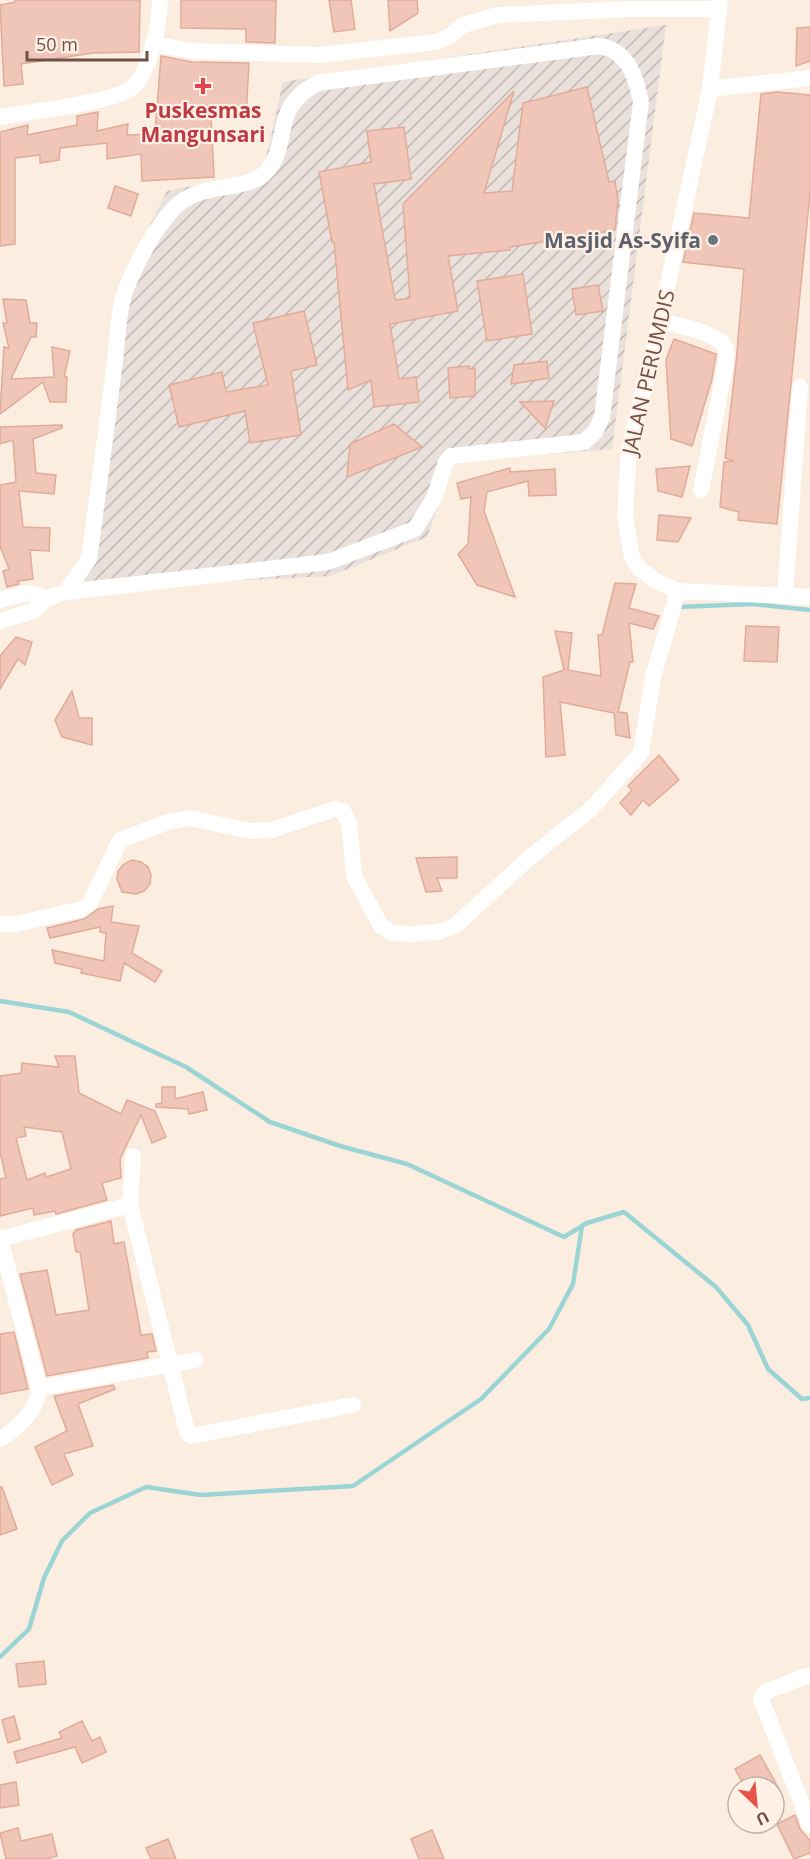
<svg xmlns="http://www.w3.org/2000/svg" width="810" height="1859" font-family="'Open Sans',sans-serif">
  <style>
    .industrial { fill: url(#industrial-furrows) }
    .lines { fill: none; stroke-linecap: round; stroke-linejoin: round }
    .stream { stroke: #9bd4d5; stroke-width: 4.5 }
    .building { fill: #f0c6b8; stroke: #e2ab99; stroke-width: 1.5; fill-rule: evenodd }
    .minor { stroke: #fff; stroke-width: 16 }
    .health-dot { fill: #e0444e; stroke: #fff1e5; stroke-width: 2 }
    .worship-dot { fill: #6b7280; stroke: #fff1e5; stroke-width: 2 }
    .labels { text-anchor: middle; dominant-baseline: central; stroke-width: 4.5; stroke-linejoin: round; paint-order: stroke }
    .health-label { font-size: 21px; font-weight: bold; fill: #be3a42; stroke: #fff1e5 }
    .worship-label { font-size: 21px; font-weight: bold; fill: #5b616d; stroke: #fff1e5; text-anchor: end }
    .street-label { font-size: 21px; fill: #705148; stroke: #fff1e5 }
  </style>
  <defs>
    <pattern id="industrial-furrows" width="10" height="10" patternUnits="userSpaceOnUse" patternTransform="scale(1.5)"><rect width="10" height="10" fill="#e9e0db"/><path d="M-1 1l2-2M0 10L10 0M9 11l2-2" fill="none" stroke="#c1b8b4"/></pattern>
  </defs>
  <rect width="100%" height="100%" fill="#fbeddf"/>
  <polygon class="industrial" points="666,25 612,449 455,461 427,537 330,576 82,588 117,292 167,191 263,172 283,82"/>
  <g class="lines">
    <g class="stream">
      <polyline points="678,607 752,604 810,610"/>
      <polyline points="0,1001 69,1012 186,1067 270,1122 340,1146 407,1164 564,1237 587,1223 624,1212 716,1287 748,1325 768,1369 802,1399 810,1398"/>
      <polyline points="0,1657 29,1629 44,1578 62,1541 90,1513 146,1487 201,1495 353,1486 481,1399 549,1329 573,1284 582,1226"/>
    </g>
  </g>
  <g class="building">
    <polygon points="15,0 140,0 139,52 93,53 21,64 23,84 4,86 0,5 15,2"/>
    <polygon points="181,0 276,0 275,43 246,42 246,29 181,28"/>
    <polygon points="329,0 351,0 355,29 334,32"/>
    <polygon points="388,0 417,0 418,13 390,31"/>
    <polygon points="810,27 810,61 796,66 797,28"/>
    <polygon points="161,56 192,62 249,63 246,117 211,116 214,177 142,181 141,154 107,159 107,143 60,148 59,160 40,163 40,155 15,158 15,244 0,246 0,132 28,125 27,135 77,125 77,116 98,112 97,131 128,124 127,135 155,134"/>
    <polygon points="587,87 609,182 615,181 618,200 615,230 510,247 510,250 448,256 458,311 390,324 399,379 416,377 419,402 374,407 371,380 348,390 334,242 332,242 319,172 371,162 367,131 404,127 411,179 374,184 395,300 410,298 403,204 514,91 484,193 512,191 523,103"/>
    <polygon points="777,92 810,95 810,194 777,524 738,520 739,512 720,507 724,462 734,461 725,458 736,363 744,269 683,262 694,213 749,218 761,94"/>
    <polygon points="115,186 138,194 131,216 108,208"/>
    <polygon points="523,274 532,334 487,341 477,281"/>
    <polygon points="598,285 603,311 576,315 572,289"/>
    <polygon points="3,299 26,300 30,323 37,323 36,337 31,337 11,379 54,377 52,347 70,351 64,377 67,377 66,402 50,402 43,382 0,414 4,347 9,348 3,323 7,323"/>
    <polygon points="304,311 317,365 291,371 301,435 250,443 245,411 179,427 169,385 222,372 226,392 268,385 253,323"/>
    <polygon points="674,339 716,354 712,379 692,446 671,439 666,360"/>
    <polygon points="547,361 549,378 511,384 514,365"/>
    <polygon points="469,366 469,369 475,368 475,396 450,398 448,368"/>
    <polygon points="554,401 545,428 520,402"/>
    <polygon points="394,424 422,447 347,477 350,444"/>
    <polygon points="62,425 62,428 33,439 36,473 56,475 54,494 19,491 23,527 50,528 49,551 30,550 33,579 18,581 19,584 7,587 3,571 9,569 0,546 0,485 16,482 13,440 0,444 0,427"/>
    <polygon points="690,466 682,497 658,491 656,469"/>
    <polygon points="510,468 510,472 555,469 556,495 529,496 528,481 487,492 484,511 515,597 477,585 458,554 468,544 471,497 461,499 457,483"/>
    <polygon points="659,515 691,518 678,542 657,540"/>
    <polygon points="615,583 636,584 629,608 659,616 653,629 629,623 633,662 630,662 618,712 627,713 630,738 616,735 614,713 560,702 565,755 546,757 543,677 564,670 555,631 572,633 568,670 601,676 598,635 602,635"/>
    <polygon points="746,626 779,627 777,662 744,661"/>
    <polygon points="16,637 32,642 25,665 18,659 0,689 0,656"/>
    <polygon points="72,691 79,718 92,718 92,745 62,737 55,720"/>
    <polygon points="659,755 679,780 649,806 643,800 631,815 620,803 632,790 628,786"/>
    <polygon points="457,857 457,878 437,878 442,891 426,892 416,858"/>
    <polygon points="132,860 141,862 148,867 151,875 150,884 144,891 136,894 122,892 117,879 118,871 124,864"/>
    <polygon points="113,906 111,922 139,926 132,953 162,971 155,982 124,963 120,981 81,973 82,969 55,963 52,950 104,961 106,933 100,932 100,927 50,938 47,928 84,919 98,909"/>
    <path d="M55,1056H75L79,1093L121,1114L127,1100L155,1111L166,1137L152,1143L141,1115L120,1159L121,1178L102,1183L107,1200L56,1214L55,1211L34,1215L33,1208L0,1216V1179L6,1178L0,1152V1076L21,1073L22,1063L59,1067ZM24,1127L62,1132L71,1169L46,1177L45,1173L27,1180L16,1138L26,1136Z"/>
    <polygon points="162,1087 175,1087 175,1099 203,1092 207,1110 189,1114 188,1109 156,1107 156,1104 162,1103"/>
    <polygon points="111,1221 114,1244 124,1242 141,1335 152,1334 156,1351 147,1352 148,1358 47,1376 20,1274 47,1270 56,1315 89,1310 80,1252 76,1252 73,1234 76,1230"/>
    <polygon points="14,1332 28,1389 0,1394 0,1334"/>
    <polygon points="113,1385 115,1389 78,1404 93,1446 64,1454 73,1475 52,1485 35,1447 67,1431 54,1396"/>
    <polygon points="0,1487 2,1487 17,1529 0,1535"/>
    <polygon points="44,1661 46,1684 19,1687 16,1664"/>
    <polygon points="14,1716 20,1739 8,1743 2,1720"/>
    <polygon points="82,1721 92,1741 100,1737 106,1752 82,1763 75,1747 17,1763 14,1752 62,1738 59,1732"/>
    <polygon points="760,1755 778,1787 745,1787 735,1769"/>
    <polygon points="16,1782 19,1805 0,1808 0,1785"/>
    <polygon points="795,1815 800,1829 810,1841 810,1853 794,1859 777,1824"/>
    <polygon points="18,1828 21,1841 52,1834 57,1856 46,1859 6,1859 0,1833"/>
    <polygon points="432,1830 444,1859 419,1859 411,1839"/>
    <polygon points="168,1839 176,1859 151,1859 146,1848"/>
  </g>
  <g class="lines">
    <g class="minor">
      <polyline points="720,0 710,89 660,321 629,449 625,516 632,557 639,568 656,581 678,591 810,597"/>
      <polyline points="153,44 192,51 320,55 436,42 450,36 463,25 498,15 632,9 719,9"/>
      <polyline points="710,89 810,78"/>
      <path d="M0,117C28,112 110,103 130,89C151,74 159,24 160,0"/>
      <path d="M660,321C676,325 720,332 726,349C727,353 726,359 726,363L701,490"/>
      <polyline points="785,594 800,387"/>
      <path d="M48,598L66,592L328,562L415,529L434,498L446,462L451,456L584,442L595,432L602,417L641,102C636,77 628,50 599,46L318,83C268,108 293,145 265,173C245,193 200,180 173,209C153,232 136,263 125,292C117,314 118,345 114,368C106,432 98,495 89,559L66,592"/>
      <polyline points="0,600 27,593 48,598"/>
      <polyline points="0,621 33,611 48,598"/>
      <polyline points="0,924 16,924 82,909 90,903 120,840 168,822 190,818 250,831 272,830 335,809 343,811 349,823 354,876 381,926 392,933 410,934 438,932 455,926 528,859 592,808 641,753 653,677 678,591"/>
      <polyline points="133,1156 130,1205 187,1431 191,1436 353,1405"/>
      <path d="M0,1238L39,1388C39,1409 17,1429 0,1439"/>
      <polyline points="0,1239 130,1205"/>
      <polyline points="39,1388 195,1360"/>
      <polyline points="806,1676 765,1692 761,1699 810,1825"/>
    </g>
  </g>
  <path class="health-dot" d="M200 77h6v6h6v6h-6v6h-6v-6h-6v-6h6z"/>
  <circle class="worship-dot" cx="713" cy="240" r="6"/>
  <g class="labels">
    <g class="health-label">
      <text x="203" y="110">Puskesmas<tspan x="203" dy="24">Mangunsari</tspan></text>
    </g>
    <g class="worship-label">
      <text x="701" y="240">Masjid As-Syifa</text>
    </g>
    <g class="street-label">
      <text transform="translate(648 372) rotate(-77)">JALAN PERUMDIS</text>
    </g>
  </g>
  <g transform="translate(756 1805) rotate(154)"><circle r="28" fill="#fff1e5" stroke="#c6b1a6" stroke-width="1.5"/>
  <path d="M0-4.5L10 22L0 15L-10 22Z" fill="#e35446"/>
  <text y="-9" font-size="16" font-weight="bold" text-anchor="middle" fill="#705148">U</text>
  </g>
  <path d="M27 51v9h120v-9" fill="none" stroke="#705148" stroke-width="3"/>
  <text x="36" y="51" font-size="18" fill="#705148" stroke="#fff1e5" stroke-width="4.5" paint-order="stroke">50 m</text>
</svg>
